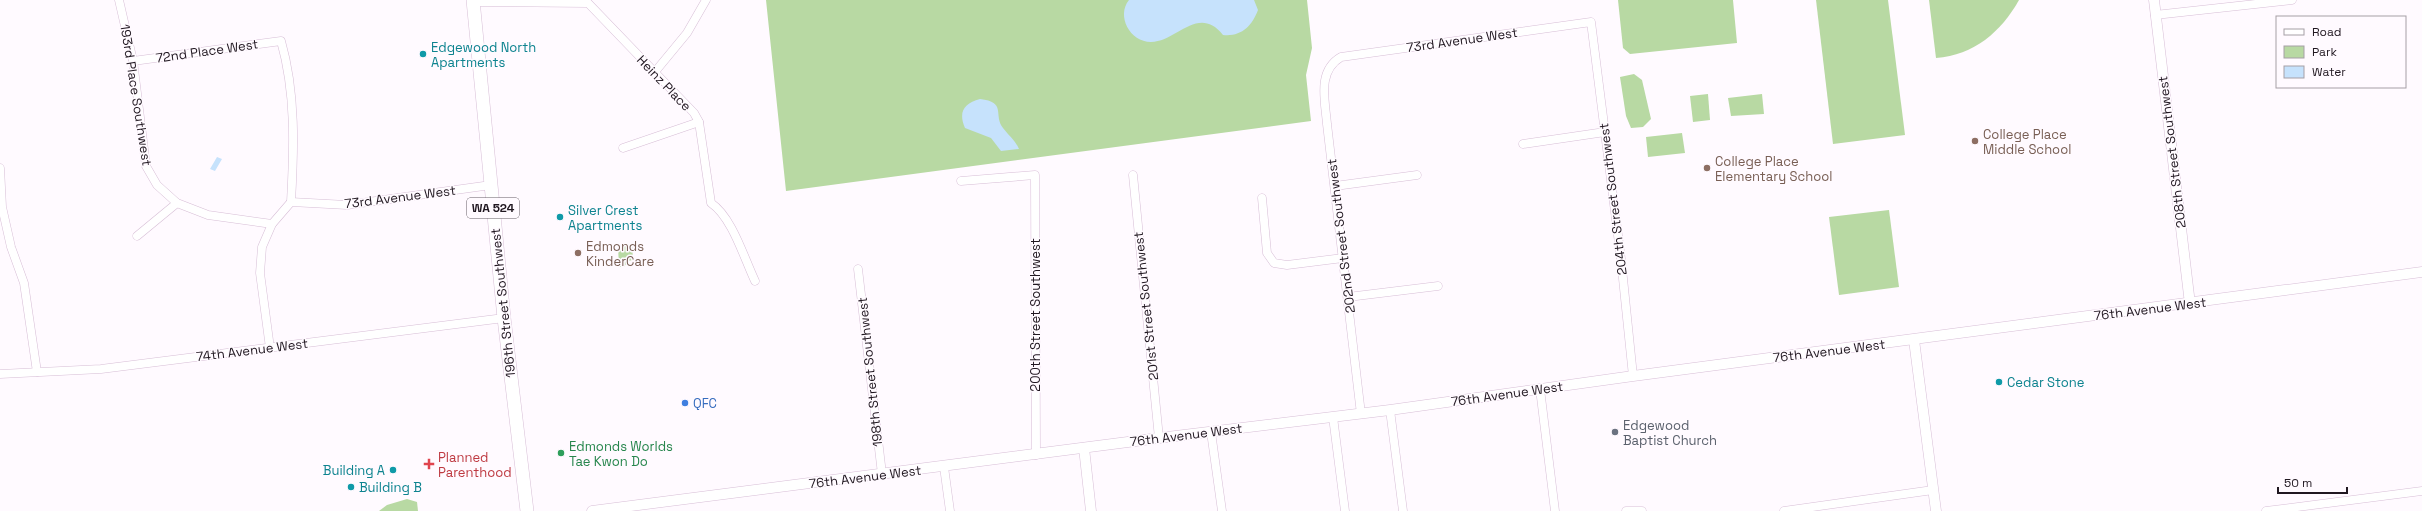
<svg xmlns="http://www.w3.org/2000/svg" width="2422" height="511" font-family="'Space Grotesk',sans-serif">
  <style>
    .green { fill: #b8d9a3 }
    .water { fill: #c6e2fc }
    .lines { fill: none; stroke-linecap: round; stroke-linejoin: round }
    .minor-casing { stroke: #d7bed6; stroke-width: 9 }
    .tertiary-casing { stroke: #d7bed6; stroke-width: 11 }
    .primary-casing { stroke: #d7bed6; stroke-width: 14 }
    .minor { stroke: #fff; stroke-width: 8 }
    .tertiary { stroke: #fff; stroke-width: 10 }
    .primary { stroke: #fff; stroke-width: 13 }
    .culture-dot { fill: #0f9aa8; stroke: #fffaff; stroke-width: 1.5 }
    .education-dot { fill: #8d6e63; stroke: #fffaff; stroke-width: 1.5 }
    .shop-dot { fill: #3f7fe0; stroke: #fffaff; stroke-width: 1.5 }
    .worship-dot { fill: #6b7280; stroke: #fffaff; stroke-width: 1.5 }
    .leisure-dot { fill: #2e9e5b; stroke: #fffaff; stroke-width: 1.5 }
    .health-dot { fill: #e0444e; stroke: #fffaff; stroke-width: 1.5 }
    .labels { text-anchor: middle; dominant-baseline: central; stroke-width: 3; stroke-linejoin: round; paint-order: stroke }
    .shield { fill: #fffaff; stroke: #635b63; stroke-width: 1 }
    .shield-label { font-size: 12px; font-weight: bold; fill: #201720 }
    .street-label { font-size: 13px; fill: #201720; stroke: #fffaff }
    .culture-label { font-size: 13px; fill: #0d838f; stroke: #fffaff; text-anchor: start }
    .education-label { font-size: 13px; fill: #785e54; stroke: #fffaff; text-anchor: start }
    .shop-label { font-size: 13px; fill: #366cbe; stroke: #fffaff; text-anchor: start }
    .worship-label { font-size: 13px; fill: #5b616d; stroke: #fffaff; text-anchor: start }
    .leisure-label { font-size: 13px; fill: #27864d; stroke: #fffaff; text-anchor: start }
    .health-label { font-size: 13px; fill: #be3a42; stroke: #fffaff; text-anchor: start }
  </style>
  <rect width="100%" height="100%" fill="#fffaff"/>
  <g class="green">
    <polygon points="766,0 1307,0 1312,48 1306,75 1311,121 786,191"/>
    <polygon points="1618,0 1733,0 1737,43 1630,54 1623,48"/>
    <polygon points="1816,0 1888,0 1905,135 1833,144"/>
    <path d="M1929,0H2019C2001,32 1974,55 1936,58Z"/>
    <polygon points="1634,74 1642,80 1651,119 1643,127 1631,128 1626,116 1620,77"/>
    <polygon points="1708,94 1710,120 1693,122 1690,96"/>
    <polygon points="1762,94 1764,114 1731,116 1728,98"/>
    <polygon points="1682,133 1685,153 1648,157 1646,137"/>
    <polygon points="1889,210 1899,287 1839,295 1829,217"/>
    <polygon points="632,244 633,260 628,261 624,267 619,267 618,246"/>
    <polygon points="407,499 417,502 418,511 379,511 387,505"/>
  </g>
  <g class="water">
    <path d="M1129,0H1254L1258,10C1252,26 1241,37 1223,35C1198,4 1177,42 1151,42C1130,42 1116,16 1129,0Z"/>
    <path d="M980,99C1007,102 993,115 1003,128C1009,136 1015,140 1019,149L1001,151L991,138L965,128C958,112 964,103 980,99Z"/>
    <polygon points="217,157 222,159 215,171 210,169"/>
  </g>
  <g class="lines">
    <defs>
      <g id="minor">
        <polyline points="119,0 133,61 146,166 157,185 177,203 208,215 272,224 291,202 347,205 491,185"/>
        <path d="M473,2L588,3L694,113L699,122L711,203C732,217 744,258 755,281"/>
        <polyline points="2155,15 2292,0"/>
        <path d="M133,61L281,41C296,93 294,149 291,202"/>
        <polyline points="654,73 687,33 706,0"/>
        <polyline points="1523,144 1605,132"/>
        <polyline points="623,148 699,122"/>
        <polyline points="0,168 2,207 11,247 24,283 37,372"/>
        <polyline points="1133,175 1159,438"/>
        <polyline points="961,181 1035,175 1036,455"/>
        <polyline points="1335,186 1417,175"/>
        <polyline points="1262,198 1267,253 1274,263 1287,265 1343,258"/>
        <polyline points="137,236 177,203"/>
        <polyline points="858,269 882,474"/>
        <polyline points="1348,297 1438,286"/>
        <polyline points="270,348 260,273 262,247 272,224"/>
        <polyline points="0,374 101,369 504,318"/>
        <polyline points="1540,389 1555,511"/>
        <polyline points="1390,410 1403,511"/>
        <path d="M1361,414L1327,124C1325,100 1317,71 1341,57L1591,22L1621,259L1633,376"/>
        <polyline points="1333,417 1345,511"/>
        <polyline points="1211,432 1222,511"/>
        <polyline points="944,467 950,511"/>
        <polyline points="1626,511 1642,511"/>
        <polyline points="1784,511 1933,490"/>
        <polyline points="2266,511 2422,491"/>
      </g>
      <g id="tertiary">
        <polyline points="2154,0 2190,304"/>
        <polyline points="1914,340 1936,511"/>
        <polyline points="1084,448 1091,511"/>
        <polyline points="592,511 1159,438 1390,410 1633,376 2422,272"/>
      </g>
      <polyline id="primary" points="473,0 504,318 527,511"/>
    </defs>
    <use href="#minor" class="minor-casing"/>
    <use href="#tertiary" class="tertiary-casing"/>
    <use href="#primary" class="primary-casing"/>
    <use href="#minor" class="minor"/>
    <use href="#tertiary" class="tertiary"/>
    <use href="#primary" class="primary"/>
  </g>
  <g class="culture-dot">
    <circle cx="423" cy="54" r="4"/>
    <circle cx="560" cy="217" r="4"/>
    <circle cx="1999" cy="382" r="4"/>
    <circle cx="393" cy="470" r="4"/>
    <circle cx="351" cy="487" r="4"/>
  </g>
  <g class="education-dot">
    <circle cx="1975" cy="141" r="4"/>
    <circle cx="1707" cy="168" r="4"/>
    <circle cx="578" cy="253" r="4"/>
  </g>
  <circle class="shop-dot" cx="685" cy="403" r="4"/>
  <circle class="worship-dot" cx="1615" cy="432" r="4"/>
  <circle class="leisure-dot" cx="561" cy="453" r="4"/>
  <path class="health-dot" d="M427 458h4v4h4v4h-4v4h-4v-4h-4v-4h4z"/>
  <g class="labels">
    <rect class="shield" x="467" y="198" width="52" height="20" rx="3"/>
    <g class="shield-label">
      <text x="493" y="208">WA 524</text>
    </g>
    <g class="street-label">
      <text transform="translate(1462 40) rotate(-8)">73rd Avenue West</text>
      <text transform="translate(207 51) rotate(-8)">72nd Place West</text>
      <text transform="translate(664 83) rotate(46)">Heinz Place</text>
      <text transform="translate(136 95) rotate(81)">193rd Place Southwest</text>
      <text transform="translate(2172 152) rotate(-97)">208th Street Southwest</text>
      <text transform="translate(400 197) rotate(-7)">73rd Avenue West</text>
      <text transform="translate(1613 199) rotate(-97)">204th Street Southwest</text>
      <text transform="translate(1341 236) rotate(-97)">202nd Street Southwest</text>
      <text transform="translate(503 303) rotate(-96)">196th Street Southwest</text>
      <text transform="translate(1146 306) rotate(-96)">201st Street Southwest</text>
      <text transform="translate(2150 309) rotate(-7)">76th Avenue West</text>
      <text transform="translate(1035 315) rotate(-90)">200th Street Southwest</text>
      <text transform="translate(252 350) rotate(-7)">74th Avenue West</text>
      <text transform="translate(1829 351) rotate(-7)">76th Avenue West</text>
      <text transform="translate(870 372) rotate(-96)">198th Street Southwest</text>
      <text transform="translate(1507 394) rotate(-8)">76th Avenue West</text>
      <text transform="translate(1186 435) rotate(-7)">76th Avenue West</text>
      <text transform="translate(865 477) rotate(-7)">76th Avenue West</text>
    </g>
    <g class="culture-label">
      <text x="431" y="47">Edgewood North<tspan x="431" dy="15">Apartments</tspan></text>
      <text x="568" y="210">Silver Crest<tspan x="568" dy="15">Apartments</tspan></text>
      <text x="2007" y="382">Cedar Stone</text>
      <text x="385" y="470" text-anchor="end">Building A</text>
      <text x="359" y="487">Building B</text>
    </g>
    <g class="education-label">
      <text x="1983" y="134">College Place<tspan x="1983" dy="15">Middle School</tspan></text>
      <text x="1715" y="161">College Place<tspan x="1715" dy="15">Elementary School</tspan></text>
      <text x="586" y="246">Edmonds<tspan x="586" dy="15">KinderCare</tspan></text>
    </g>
    <g class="shop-label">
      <text x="693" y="403">QFC</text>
    </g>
    <g class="worship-label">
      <text x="1623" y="425">Edgewood<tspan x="1623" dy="15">Baptist Church</tspan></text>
    </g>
    <g class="leisure-label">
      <text x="569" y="446">Edmonds Worlds<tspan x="569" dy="15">Tae Kwon Do</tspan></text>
    </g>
    <g class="health-label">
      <text x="438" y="457">Planned<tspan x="438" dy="15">Parenthood</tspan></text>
    </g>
  </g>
  <rect x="2276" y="16" width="130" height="72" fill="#fffaff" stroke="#a69fa6"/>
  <rect x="2284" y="29" width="20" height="6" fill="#ffffff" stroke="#a69fa6"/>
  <text x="2312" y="36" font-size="12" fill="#201720">Road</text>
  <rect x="2284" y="46" width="20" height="12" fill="#b8d9a3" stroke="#a69fa6"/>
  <text x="2312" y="56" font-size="12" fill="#201720">Park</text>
  <rect x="2284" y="66" width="20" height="12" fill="#c6e2fc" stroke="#a69fa6"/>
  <text x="2312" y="76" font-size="12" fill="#201720">Water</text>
  <path d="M2278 487v6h69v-6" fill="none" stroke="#201720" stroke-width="2"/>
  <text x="2284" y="487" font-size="12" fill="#201720" stroke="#fffaff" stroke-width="3" paint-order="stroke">50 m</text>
</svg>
